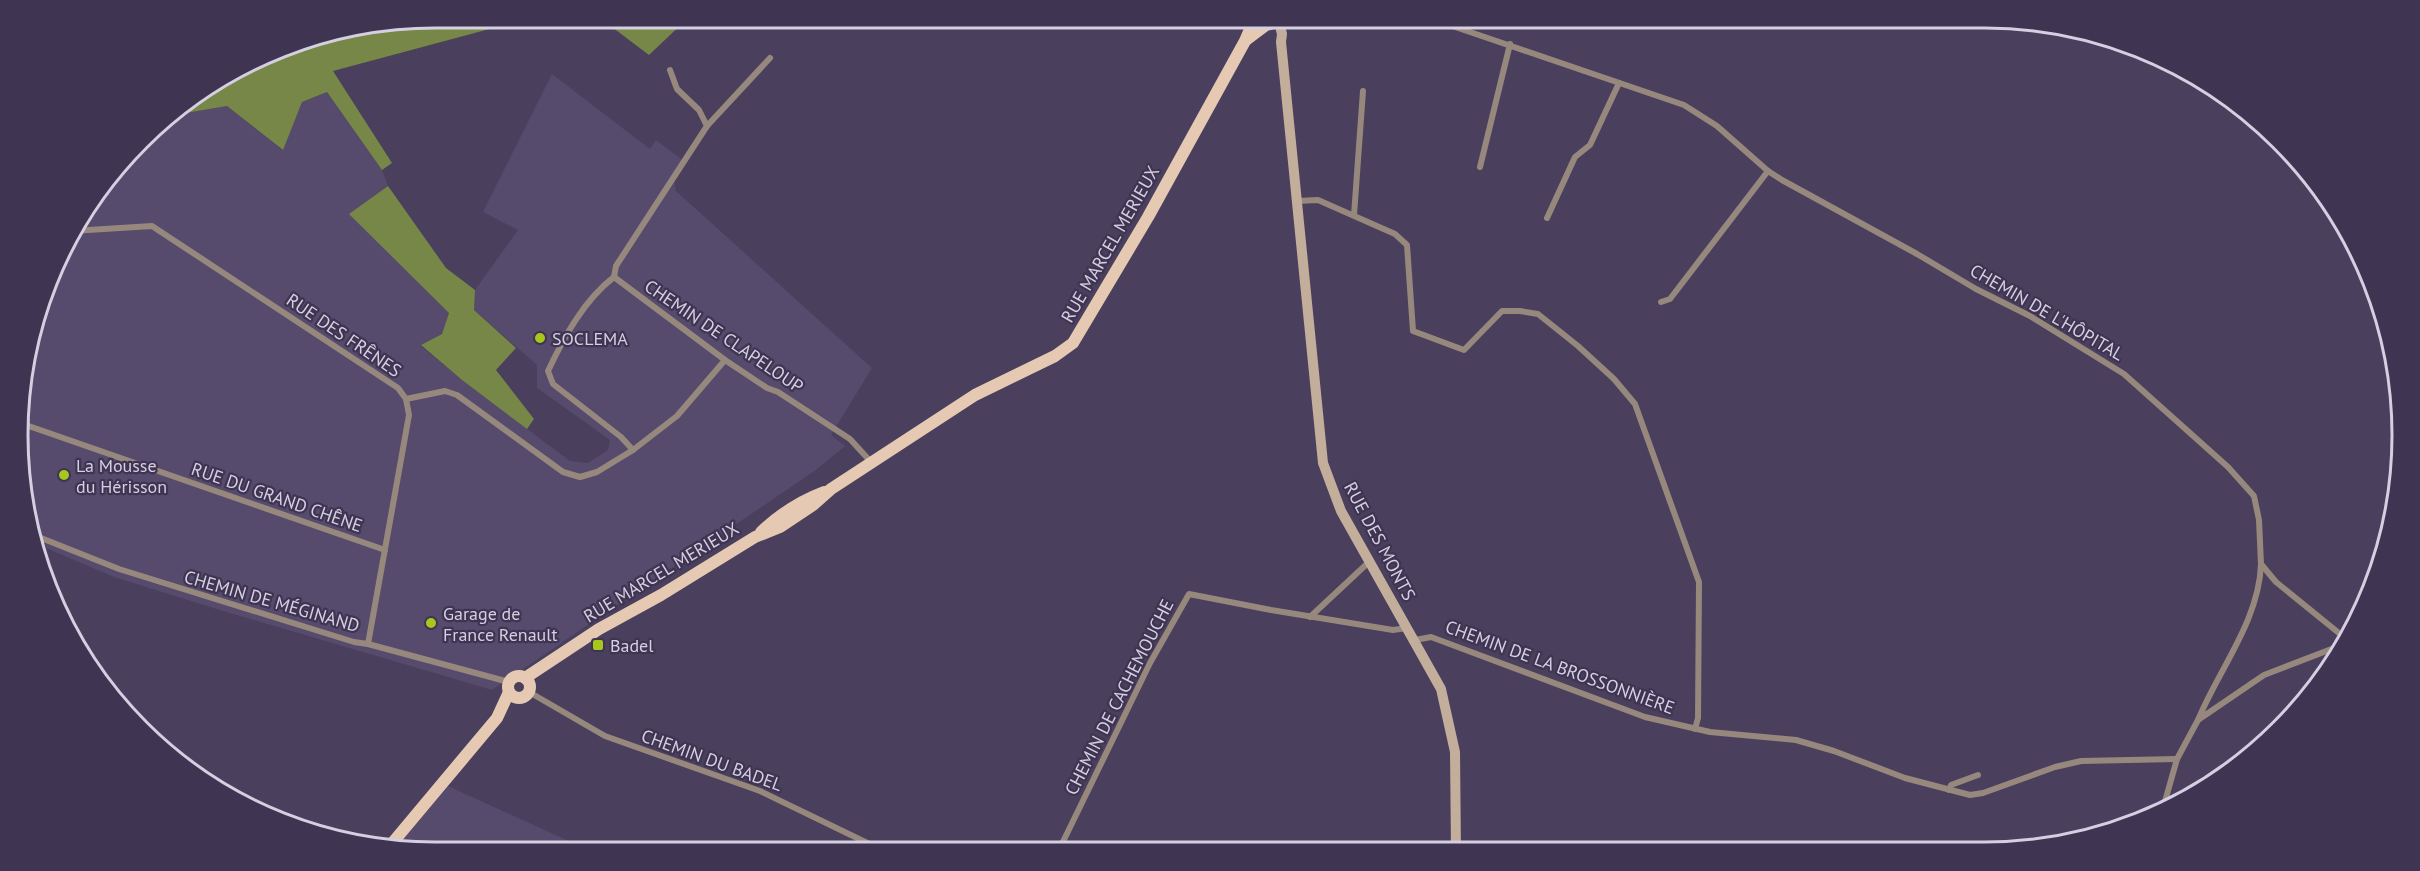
<svg xmlns="http://www.w3.org/2000/svg" width="2420" height="871" font-family="'PT Sans',sans-serif">
  <style>
    .built { fill: #564a6d }
    .forest { fill: #778747 }
    .lines { fill: none; stroke-linecap: round; stroke-linejoin: round }
    .street { stroke: #96887d; stroke-width: 6 }
    .secondary { stroke: #c3ad9b; stroke-width: 10 }
    .primary { stroke: #e5c9b2; stroke-width: 12 }
    .poi-dot { fill: #a8c71c; stroke: #3f3552; stroke-width: 2 }
    .labels { text-anchor: middle; dominant-baseline: central; stroke-width: 4.5; stroke-linejoin: round; paint-order: stroke }
    .street-label { font-size: 18px; fill: #d5cfe2; stroke: #3f3552 }
    .poi-label { font-size: 18px; fill: #d5cfe2; stroke: #3f3552; text-anchor: start }
    .rim { fill: none; stroke: #d5cfe2; stroke-width: 3 }
  </style>
  <rect width="100%" height="100%" fill="#4a3f5d"/>
  <g class="built">
    <polygon points="552,74 650,149 656,140 685,162 674,180 676,191 872,368 831,435 845,446 816,470 492,690 223,611 114,577 34,543 26,517 22,381 40,301 74,227 160,121 179,108 181,114 227,106 282,150 302,102 327,92 382,170 388,186 350,214 449,313 442,334 421,346 462,380 570,461 588,463 608,450 610,440 537,388 537,365 474,310 475,290 518,230 483,212"/>
    <polygon points="448,786 595,853 436,853 396,848"/>
  </g>
  <g class="forest">
    <polygon points="436,18 530,18 333,71 392,163 382,170 327,92 302,102 283,150 227,106 180,114 179,108 227,74 301,40"/>
    <polygon points="600,18 688,18 649,55"/>
    <polygon points="388,186 446,268 475,290 474,310 516,348 496,370 534,419 527,429 462,380 421,345 442,334 449,313 349,214"/>
  </g>
  <g class="lines">
    <g class="street">
      <polyline points="1429,18 1684,105 1717,126 1768,171 1782,180 1917,254 1976,289 2030,316 2124,374 2228,467 2254,496 2259,520 2261,564 2276,582 2345,638"/>
      <polyline points="670,70 677,89 699,110 707,126"/>
      <polyline points="1480,167 1510,44"/>
      <polyline points="1297,201 1318,200 1395,234 1407,245 1413,331 1464,350 1502,311 1520,311 1538,314 1578,346 1614,379 1635,404 1699,582 1698,718 1695,729"/>
      <polyline points="1354,215 1363,91"/>
      <polyline points="1547,218 1575,157 1590,145 1619,83"/>
      <polyline points="72,231 152,226 398,388 406,399 409,415 368,644"/>
      <polyline points="614,277 725,360 767,388 778,392 850,439 871,462"/>
      <polyline points="614,277 616,266 707,126 770,58"/>
      <path d="M614,277C584,300 564,337 548,371L553,384L621,437L633,450"/>
      <polyline points="1661,302 1670,299 1768,171"/>
      <polyline points="406,399 445,391 457,395 563,472 580,477 597,472 633,450 677,416 725,360"/>
      <polyline points="23,424 385,550"/>
      <polyline points="31,534 119,569 354,642 368,644 509,682"/>
      <polyline points="1310,617 1370,561"/>
      <polyline points="1415,640 1431,637 1645,717 1710,732 1796,740 1834,751 1905,778 1970,795 1983,793 2055,767 2081,761 2177,759"/>
      <polyline points="529,692 605,736 760,791 886,852"/>
      <path d="M2198,720C2219,669 2259,621 2261,564"/>
      <polyline points="1949,790 1951,785 1978,775"/>
      <polyline points="2162,812 2177,759 2198,720 2264,675 2342,645"/>
      <polyline points="1058,852 1150,663 1189,594 1271,610 1393,630 1407,628"/>
    </g>
    <polyline class="secondary" points="1278,18 1282,34 1281,42 1323,463 1341,511 1441,689 1455,752 1456,851"/>
    <g class="primary">
      <polyline points="1246,40 1266,25 1274,23 1278,18"/>
      <path d="M761,532C779,515 800,501 824,492"/>
      <circle cx="519" cy="687" r="11"/>
      <polyline points="525,678 599,629 661,595 755,537 780,527 813,505 831,489 975,395 1055,356 1073,343 1148,217 1245,41 1255,18"/>
      <polyline points="389,847 497,718 509,692"/>
    </g>
  </g>
  <g class="poi-dot">
    <circle cx="540" cy="338" r="6"/>
    <circle cx="64" cy="475" r="6"/>
    <circle cx="431" cy="623" r="6"/>
    <rect x="592" y="639" width="12" height="12" rx="3"/>
  </g>
  <g class="labels">
    <g class="street-label">
      <text transform="translate(1110 244) rotate(-60)">RUE MARCEL MERIEUX</text>
      <text transform="translate(2047 312) rotate(30)">CHEMIN DE L'HÔPITAL</text>
      <text transform="translate(344 335) rotate(34)">RUE DES FRÊNES</text>
      <text transform="translate(724 336) rotate(34)">CHEMIN DE CLAPELOUP</text>
      <text transform="translate(277 497) rotate(19)">RUE DU GRAND CHÊNE</text>
      <text transform="translate(1380 541) rotate(62)">RUE DES MONTS</text>
      <text transform="translate(661 572) rotate(-31)">RUE MARCEL MERIEUX</text>
      <text transform="translate(272 601) rotate(16)">CHEMIN DE MÉGINAND</text>
      <text transform="translate(1560 667) rotate(20)">CHEMIN DE LA BROSSONNIÈRE</text>
      <text transform="translate(1119 697) rotate(-63)">CHEMIN DE CACHEMOUCHE</text>
      <text transform="translate(712 760) rotate(20)">CHEMIN DU BADEL</text>
    </g>
    <g class="poi-label">
      <text x="552" y="338">SOCLEMA</text>
      <text x="76" y="465">La Mousse<tspan x="76" dy="21">du Hérisson</tspan></text>
      <text x="443" y="613">Garage de<tspan x="443" dy="21">France Renault</tspan></text>
      <text x="610" y="645">Badel</text>
    </g>
  </g>
  <path d="M0 0H2420V871H0ZM435 28H1985A407 407 0 0 1 2392 435V435A407 407 0 0 1 1985 842H435A407 407 0 0 1 28 435V435A407 407 0 0 1 435 28Z" fill="#3f3552" fill-rule="evenodd"/>
  <path class="rim" d="M435 28H1985A407 407 0 0 1 2392 435V435A407 407 0 0 1 1985 842H435A407 407 0 0 1 28 435V435A407 407 0 0 1 435 28Z"/>
</svg>
